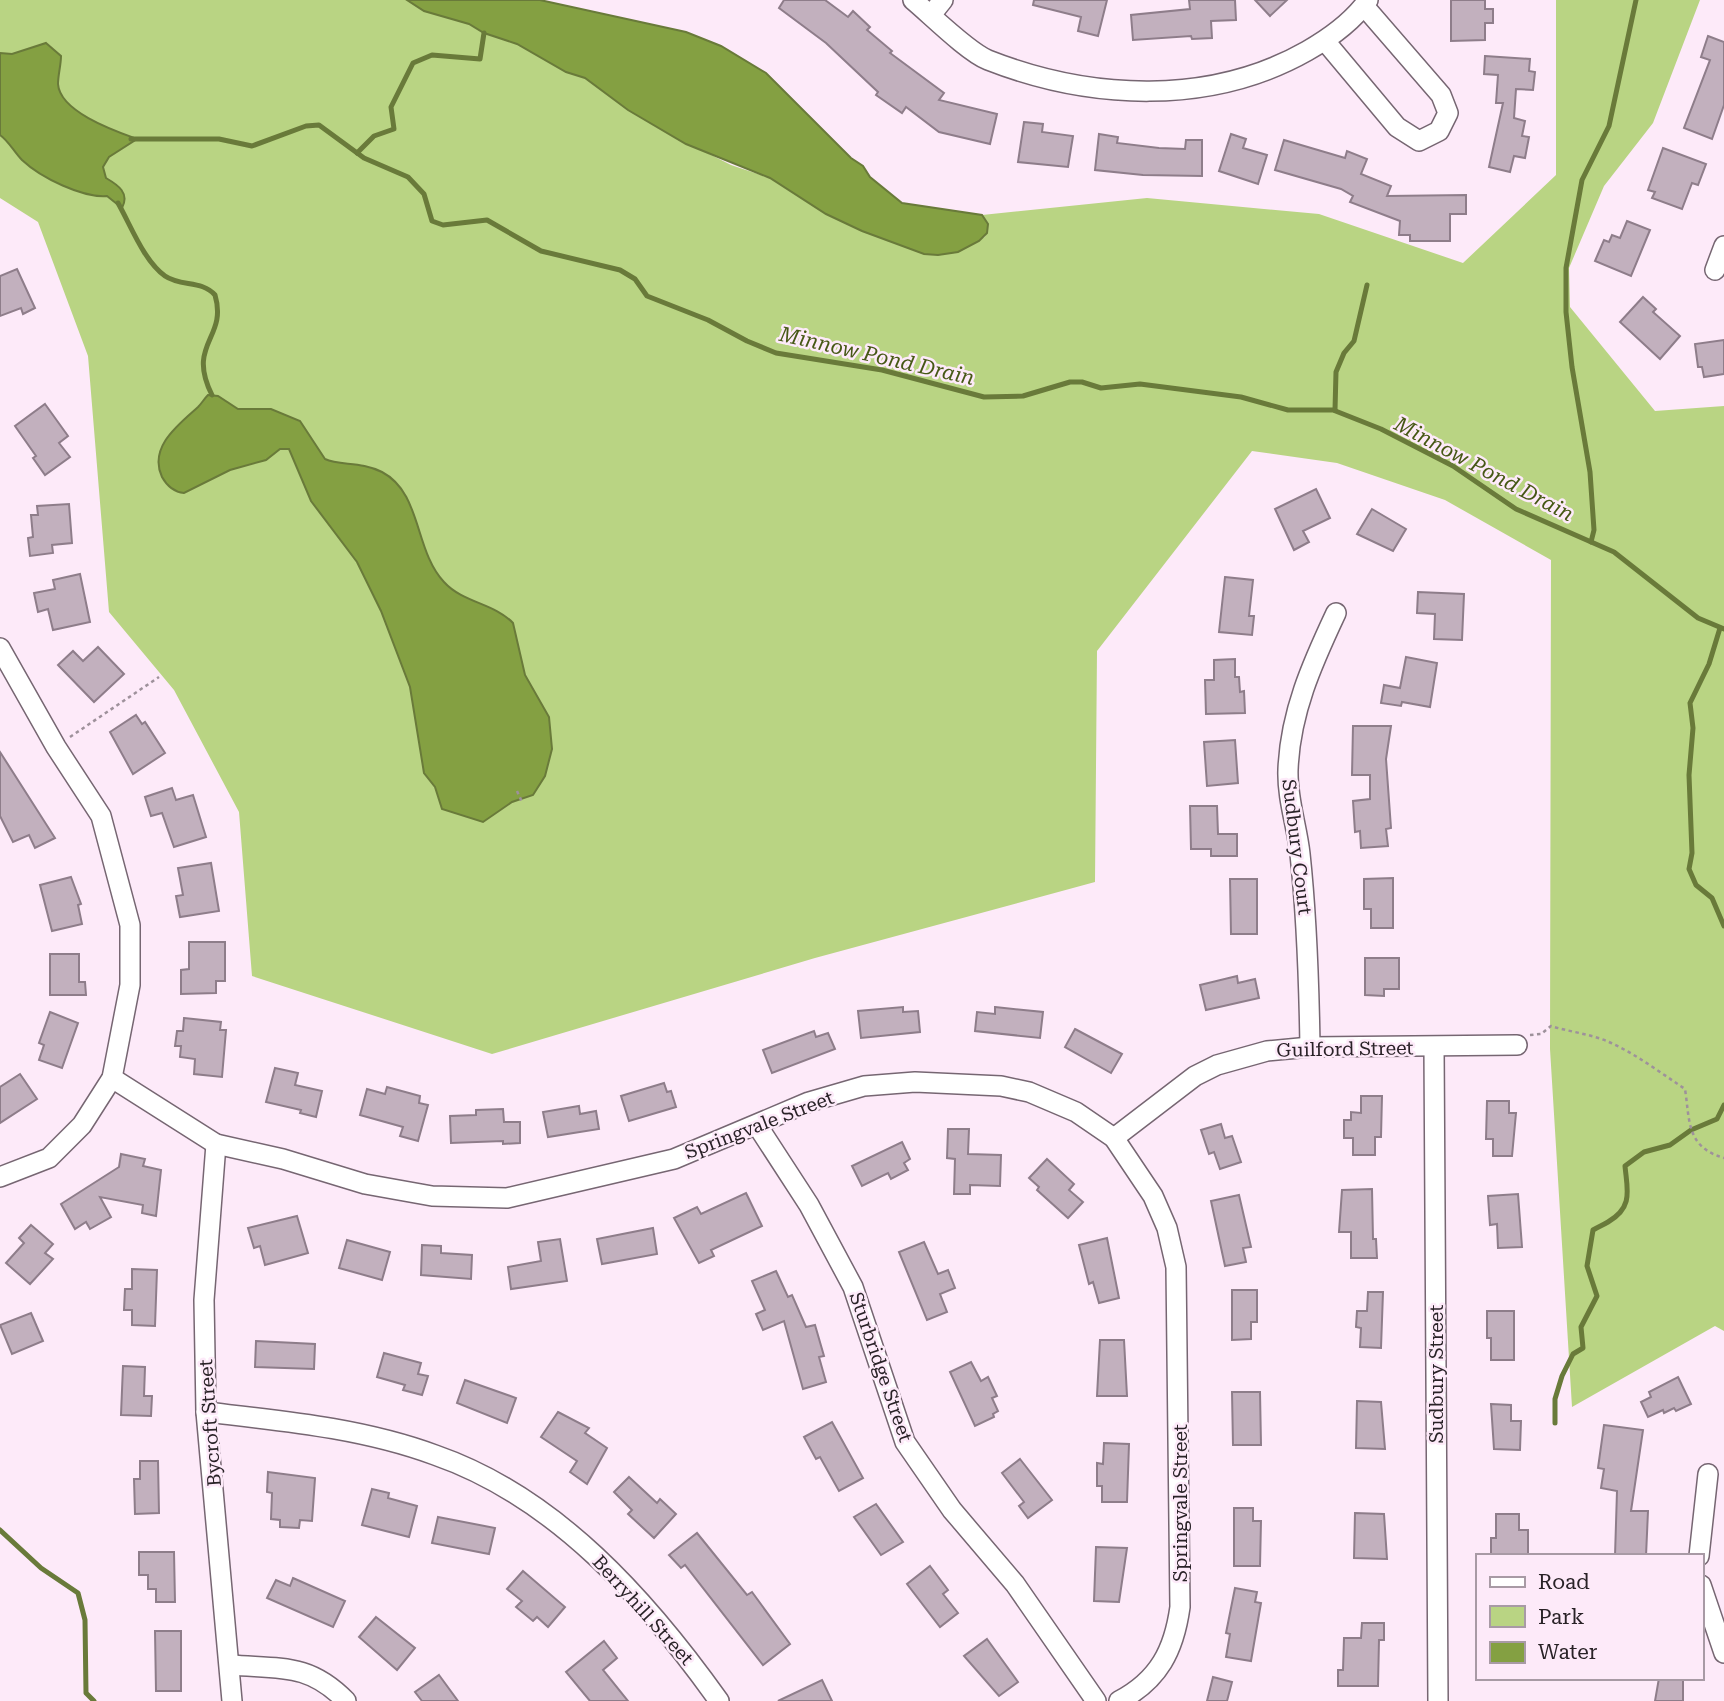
<svg xmlns="http://www.w3.org/2000/svg" width="1724" height="1701" font-family="'Roboto Serif',serif">
  <style>
    .green { fill: #b9d483 }
    .water { fill: #84a042; stroke: #697a3a; stroke-width: 2 }
    .lines { fill: none; stroke-linecap: round; stroke-linejoin: round }
    .stream { stroke: #697a3a; stroke-width: 5 }
    .building { fill: #c2b0be; stroke: #8e7d8a; stroke-width: 2 }
    .minor-casing { stroke: #766672; stroke-width: 22 }
    .path { stroke: #9e919b; stroke-width: 2.5; stroke-dasharray: 3.5 3.5; stroke-linecap: butt }
    .minor { stroke: #fff; stroke-width: 19 }
    .labels { text-anchor: middle; dominant-baseline: central; stroke-width: 5; stroke-linejoin: round; paint-order: stroke }
    .street-label { font-size: 19px; fill: #292227; stroke: #fdeaf9 }
    .water-label { font-size: 21px; font-style: italic; fill: #465815; stroke: #fdeaf9 }
  </style>
  <rect width="100%" height="100%" fill="#fdeaf9"/>
  <polygon class="green" points="0,0 407,0 424,11 469,24 484,33 517,44 566,72 585,78 656,127 731,165 770,178 826,214 862,231 924,254 985,237 988,223 982,215 1147,198 1319,214 1463,263 1556,175 1556,0 1700,0 1653,123 1604,186 1569,268 1570,307 1655,411 1724,406 1724,1331 1715,1326 1572,1407 1550,1049 1551,560 1445,500 1337,463 1252,451 1097,651 1095,882 815,958 492,1054 252,976 239,812 174,690 109,612 88,356 38,222 0,198"/>
  <g class="water">
    <polygon points="407,0 540,0 686,32 721,46 766,73 851,158 863,166 870,177 902,203 982,215 988,224 987,233 979,241 958,252 938,255 924,254 862,231 826,214 770,178 686,144 628,110 585,78 566,72 517,44 484,33 469,24 424,11"/>
    <path d="M46,43L61,56C61,65 58,75 58,84C60,112 115,131 137,139L109,157L103,167L106,178C118,185 130,193 122,208L107,196C83,198 41,178 22,160C14,152 8,140 0,135V53L12,54Z"/>
    <path d="M208,395L218,396L238,409H271L300,421L325,459C340,466 361,461 382,472C422,493 414,550 444,582C463,603 494,603 513,623L525,675L549,717L552,749L545,776L533,795L512,802L483,822L442,809L435,787L424,773L410,687L381,611L357,562L311,501L289,449H280L266,460L230,470L184,493C174,492 167,486 162,477C148,447 179,424 198,407C202,403 204,399 208,395Z"/>
  </g>
  <g class="lines">
    <g class="stream">
      <polyline points="131,139 219,139 252,146 306,126 319,125 364,158 408,177 424,194 432,221 443,225 487,220 541,251 620,270 635,279 647,296 708,320 747,341 776,353 882,370 984,397 1023,396 1070,382 1082,382 1101,388 1140,384 1241,397 1288,410 1333,410 1381,429 1453,466 1516,509 1614,552 1698,618 1724,629"/>
      <polyline points="357,153 374,136 394,129 391,107 413,63 432,55 480,59 484,33"/>
      <path d="M118,203C131,226 144,261 165,276C181,287 202,280 215,295C228,339 186,343 212,395"/>
      <polyline points="1335,410 1336,372 1344,353 1354,341 1367,285"/>
      <polyline points="1591,542 1594,530 1590,472 1572,367 1566,312 1566,268 1582,180 1609,126 1636,0"/>
      <polyline points="1720,628 1709,664 1690,703 1693,728 1689,775 1692,853 1689,869 1696,885 1712,898 1724,926"/>
      <path d="M1555,1423V1399L1562,1376L1573,1354L1583,1348L1581,1327L1597,1296L1587,1266L1593,1230C1598,1227 1603,1225 1608,1222C1634,1207 1627,1189 1625,1166L1644,1152L1670,1145L1691,1130L1717,1119L1724,1105"/>
      <polyline points="0,1530 41,1568 78,1593 85,1620 86,1693 94,1701"/>
    </g>
  </g>
  <g class="building">
    <polygon points="784,0 825,0 848,17 853,11 870,27 867,30 892,51 890,53 944,93 939,100 997,114 990,144 939,132 906,107 902,113 876,95 878,92 826,43 779,8"/>
    <polygon points="1034,0 1107,0 1098,36 1078,31 1081,17 1033,5"/>
    <polygon points="1189,0 1235,0 1236,20 1211,21 1212,38 1192,39 1191,36 1133,40 1131,15 1190,9"/>
    <polygon points="1255,0 1287,0 1270,16"/>
    <polygon points="1451,0 1485,0 1485,9 1493,9 1493,23 1485,23 1485,40 1451,41"/>
    <polygon points="1708,36 1724,42 1724,105 1712,139 1684,128 1710,60 1701,57"/>
    <polygon points="1485,56 1530,59 1529,71 1535,72 1533,90 1516,89 1514,118 1525,121 1522,136 1529,137 1525,158 1514,156 1510,172 1489,167 1503,103 1496,103 1498,75 1484,74"/>
    <polygon points="1024,122 1043,124 1042,132 1073,136 1068,167 1018,162"/>
    <polygon points="1099,134 1118,137 1117,143 1159,148 1185,149 1186,140 1202,140 1202,176 1143,175 1095,170"/>
    <polygon points="1231,134 1246,139 1243,148 1267,155 1258,184 1219,171"/>
    <polygon points="1284,140 1345,158 1347,151 1367,159 1361,174 1391,186 1387,196 1466,195 1466,214 1450,214 1450,241 1410,241 1410,235 1399,235 1400,221 1350,202 1353,196 1341,189 1275,170"/>
    <polygon points="1663,148 1706,164 1698,185 1692,183 1682,209 1652,198 1655,192 1648,190"/>
    <polygon points="1627,221 1650,230 1631,276 1595,261 1604,240 1609,242 1612,235 1620,238"/>
    <polygon points="17,269 35,308 23,314 21,308 0,316 0,276"/>
    <polygon points="1643,297 1656,309 1653,312 1680,336 1660,359 1620,322"/>
    <polygon points="1724,340 1724,374 1704,377 1702,367 1698,367 1695,344"/>
    <polygon points="45,404 68,436 59,443 70,457 45,475 33,458 36,456 15,426"/>
    <polygon points="1316,489 1330,518 1303,531 1309,542 1294,550 1275,509"/>
    <polygon points="69,504 72,543 52,545 53,553 30,556 28,538 33,537 31,515 38,515 37,506"/>
    <polygon points="1372,509 1406,529 1393,551 1357,534"/>
    <polygon points="80,574 90,622 53,630 48,609 38,612 34,593 55,589 53,580"/>
    <polygon points="1225,577 1253,580 1249,616 1254,616 1252,635 1219,632"/>
    <polygon points="1418,592 1464,594 1462,640 1434,639 1435,614 1417,613"/>
    <polygon points="98,647 124,674 94,702 58,665 73,651 83,661"/>
    <polygon points="1406,657 1437,663 1430,707 1402,702 1401,706 1381,703 1384,685 1400,688"/>
    <polygon points="1235,659 1235,677 1239,677 1240,692 1244,691 1245,713 1206,714 1205,680 1214,680 1214,660"/>
    <polygon points="136,715 142,724 145,722 165,753 133,774 110,732"/>
    <polygon points="1353,726 1391,726 1386,759 1391,828 1386,829 1388,846 1361,848 1360,831 1355,832 1353,801 1370,799 1370,775 1352,775"/>
    <polygon points="1235,740 1238,783 1207,786 1204,742"/>
    <polygon points="0,752 55,838 35,848 29,835 13,842 0,816"/>
    <polygon points="172,788 176,800 193,795 206,837 174,847 162,813 151,816 145,797"/>
    <polygon points="1190,806 1217,806 1218,834 1237,834 1237,856 1211,856 1211,849 1191,849"/>
    <polygon points="211,863 219,911 180,917 176,896 183,895 178,868"/>
    <polygon points="71,877 81,904 78,905 82,924 52,931 40,885"/>
    <polygon points="1393,878 1393,928 1371,928 1371,909 1364,909 1364,879"/>
    <polygon points="1230,879 1257,879 1257,934 1231,934"/>
    <polygon points="189,942 225,942 225,981 216,981 216,993 181,994 181,970 189,969"/>
    <polygon points="50,954 79,954 79,982 85,982 86,995 50,995"/>
    <polygon points="1365,958 1399,958 1399,989 1384,989 1384,996 1365,995"/>
    <polygon points="1237,976 1238,983 1255,979 1259,998 1206,1010 1200,985"/>
    <polygon points="903,1007 903,1012 918,1011 920,1032 861,1038 858,1011"/>
    <polygon points="995,1007 1043,1012 1040,1038 975,1031 977,1012 995,1014"/>
    <polygon points="50,1012 78,1023 62,1068 39,1060 44,1045 39,1043"/>
    <polygon points="184,1018 221,1022 220,1030 226,1030 222,1077 194,1074 195,1059 180,1057 181,1046 175,1046 177,1031 183,1031"/>
    <polygon points="1075,1029 1122,1054 1111,1073 1065,1047"/>
    <polygon points="814,1031 816,1037 828,1033 835,1049 772,1073 763,1050"/>
    <polygon points="275,1068 298,1073 295,1085 322,1091 316,1117 300,1113 301,1110 266,1102"/>
    <polygon points="20,1074 37,1099 0,1123 0,1087"/>
    <polygon points="664,1083 667,1092 671,1091 676,1107 629,1121 621,1096"/>
    <polygon points="387,1087 420,1096 419,1103 428,1105 418,1141 400,1136 403,1127 360,1115 367,1089 385,1094"/>
    <polygon points="1361,1096 1382,1096 1381,1137 1375,1137 1375,1155 1353,1155 1353,1138 1344,1138 1344,1120 1351,1120 1351,1112 1361,1113"/>
    <polygon points="1487,1101 1509,1101 1509,1113 1516,1113 1512,1156 1493,1156 1493,1139 1486,1139"/>
    <polygon points="579,1106 580,1114 596,1111 599,1129 548,1137 543,1112"/>
    <polygon points="503,1109 504,1122 520,1122 520,1143 503,1144 503,1141 451,1143 450,1116 476,1115 476,1110"/>
    <polygon points="1221,1124 1225,1138 1232,1136 1241,1162 1220,1169 1214,1152 1209,1154 1201,1130"/>
    <polygon points="948,1129 969,1129 968,1154 1001,1155 1000,1186 970,1185 970,1194 954,1194 955,1159 947,1158"/>
    <polygon points="902,1142 910,1159 904,1163 908,1170 891,1179 888,1173 862,1186 852,1166"/>
    <polygon points="121,1154 145,1159 143,1166 161,1170 156,1216 142,1213 143,1205 100,1197 111,1217 90,1229 86,1222 75,1229 61,1204 119,1167"/>
    <polygon points="1047,1159 1074,1184 1069,1190 1083,1202 1068,1218 1037,1190 1039,1187 1029,1178"/>
    <polygon points="1372,1189 1373,1239 1376,1239 1377,1258 1351,1258 1351,1232 1339,1232 1342,1190"/>
    <polygon points="746,1193 762,1226 711,1250 714,1256 699,1263 674,1218 697,1207 701,1214"/>
    <polygon points="1518,1194 1522,1247 1498,1248 1497,1224 1490,1225 1488,1196"/>
    <polygon points="1239,1195 1251,1247 1243,1248 1246,1262 1225,1266 1211,1201"/>
    <polygon points="297,1216 308,1253 265,1265 260,1246 254,1248 248,1228"/>
    <polygon points="31,1225 53,1244 45,1253 53,1259 30,1284 6,1263 24,1243 19,1238"/>
    <polygon points="653,1228 657,1254 602,1264 597,1239"/>
    <polygon points="1107,1238 1119,1298 1099,1303 1093,1282 1089,1284 1079,1245"/>
    <polygon points="560,1239 567,1281 511,1289 508,1267 541,1261 538,1242"/>
    <polygon points="347,1240 390,1252 382,1280 339,1268"/>
    <polygon points="924,1242 938,1274 948,1270 955,1288 940,1294 947,1312 927,1320 899,1252"/>
    <polygon points="422,1245 441,1246 441,1253 472,1255 471,1279 421,1275"/>
    <polygon points="132,1269 157,1270 155,1326 132,1325 132,1310 124,1310 125,1289 132,1289"/>
    <polygon points="776,1271 788,1297 792,1295 806,1327 815,1325 824,1356 819,1357 826,1382 803,1389 784,1321 763,1330 756,1314 765,1310 752,1281"/>
    <polygon points="1232,1290 1257,1290 1257,1322 1251,1322 1251,1339 1232,1340"/>
    <polygon points="1368,1292 1383,1292 1381,1348 1360,1347 1361,1328 1356,1327 1357,1311 1367,1311"/>
    <polygon points="1487,1311 1514,1311 1514,1360 1491,1360 1491,1338 1487,1338"/>
    <polygon points="31,1313 43,1341 12,1354 0,1325"/>
    <polygon points="1100,1340 1124,1340 1127,1396 1097,1396"/>
    <polygon points="256,1341 315,1344 314,1369 255,1367"/>
    <polygon points="384,1353 421,1363 418,1374 428,1376 422,1395 403,1390 405,1385 377,1377"/>
    <polygon points="971,1362 981,1381 988,1377 997,1396 992,1398 998,1411 993,1414 994,1417 975,1426 950,1372"/>
    <polygon points="123,1366 145,1367 144,1396 152,1396 151,1416 121,1415"/>
    <polygon points="1678,1377 1691,1404 1676,1411 1674,1408 1664,1413 1663,1410 1648,1417 1641,1402 1651,1397 1649,1392"/>
    <polygon points="465,1380 516,1398 507,1423 457,1403"/>
    <polygon points="1232,1392 1260,1392 1261,1445 1233,1445"/>
    <polygon points="1357,1401 1381,1402 1385,1449 1356,1448"/>
    <polygon points="1491,1404 1511,1405 1511,1421 1521,1421 1520,1450 1494,1449"/>
    <polygon points="558,1412 589,1428 585,1433 607,1448 587,1484 570,1472 577,1461 541,1437"/>
    <polygon points="832,1422 863,1478 839,1491 820,1457 816,1459 804,1437"/>
    <polygon points="1604,1425 1643,1430 1631,1511 1648,1511 1646,1556 1615,1556 1617,1491 1601,1488 1604,1469 1598,1468"/>
    <polygon points="1104,1443 1129,1444 1127,1502 1102,1502 1102,1486 1097,1486 1097,1463 1103,1464"/>
    <polygon points="1020,1459 1052,1500 1028,1518 1019,1506 1024,1502 1002,1473"/>
    <polygon points="140,1461 158,1461 159,1513 135,1514 134,1479 140,1479"/>
    <polygon points="268,1472 315,1478 312,1521 300,1520 299,1528 280,1527 280,1520 271,1519 272,1493 267,1492"/>
    <polygon points="629,1477 657,1503 660,1499 676,1514 654,1538 628,1514 632,1510 614,1492"/>
    <polygon points="372,1489 389,1493 388,1498 417,1506 409,1537 362,1525"/>
    <polygon points="876,1504 903,1542 881,1555 854,1517"/>
    <polygon points="1234,1508 1253,1508 1253,1521 1261,1521 1260,1566 1234,1566"/>
    <polygon points="1355,1513 1384,1514 1387,1559 1354,1558"/>
    <polygon points="1496,1514 1519,1514 1519,1530 1528,1530 1528,1556 1491,1556 1491,1538 1496,1538"/>
    <polygon points="438,1517 495,1528 489,1554 432,1543"/>
    <polygon points="697,1533 747,1595 752,1592 790,1644 763,1665 685,1565 681,1568 669,1555"/>
    <polygon points="1096,1547 1127,1548 1119,1602 1094,1601"/>
    <polygon points="139,1552 174,1552 175,1602 156,1602 156,1589 148,1589 148,1575 139,1575"/>
    <polygon points="930,1566 948,1590 943,1594 958,1613 940,1627 907,1584"/>
    <polygon points="523,1571 565,1607 548,1627 537,1617 533,1621 516,1607 522,1601 507,1589"/>
    <polygon points="293,1578 345,1601 333,1627 267,1598 276,1580 290,1586"/>
    <polygon points="1235,1588 1257,1592 1255,1602 1261,1603 1251,1661 1226,1657 1230,1634 1226,1633"/>
    <polygon points="376,1617 415,1648 397,1670 359,1637"/>
    <polygon points="1362,1623 1384,1623 1384,1640 1379,1640 1378,1686 1338,1686 1338,1670 1343,1670 1344,1638 1361,1638"/>
    <polygon points="155,1631 181,1631 181,1691 156,1691"/>
    <polygon points="987,1639 1018,1682 999,1696 964,1656"/>
    <polygon points="604,1641 617,1658 603,1670 628,1701 590,1701 566,1672"/>
    <polygon points="439,1675 458,1701 422,1701 415,1692"/>
    <polygon points="1213,1677 1232,1682 1227,1701 1207,1701"/>
    <polygon points="1659,1678 1683,1678 1683,1701 1655,1701"/>
    <polygon points="822,1680 832,1701 778,1701"/>
  </g>
  <g class="lines">
    <defs>
      <g id="minor">
        <path d="M913,0C931,15 968,52 988,60C1090,100 1210,106 1307,51C1328,39 1353,21 1368,0"/>
        <polyline points="931,15 943,0"/>
        <polyline points="1325,41 1397,127 1419,141 1439,131 1448,113 1441,95 1364,6"/>
        <polyline points="1715,270 1724,246"/>
        <polyline points="0,648 56,747 101,816 130,925 130,985 112,1078 82,1125 49,1158 0,1177"/>
        <path d="M1310,1047C1309,982 1307,919 1300,854C1297,826 1287,799 1288,770C1290,713 1312,664 1336,613"/>
        <polyline points="1434,1047 1438,1701"/>
        <path d="M112,1078L216,1144L283,1159L365,1184L432,1196L507,1198L674,1159L809,1102L864,1086L915,1082L1001,1086L1029,1092L1076,1112L1114,1138L1153,1196L1167,1228L1176,1267L1180,1607C1174,1650 1159,1680 1119,1701"/>
        <polyline points="757,1125 809,1205 853,1287 905,1442 952,1510 1015,1584 1096,1701"/>
        <polyline points="1114,1138 1195,1076 1217,1065 1267,1051 1310,1047 1517,1045"/>
        <polyline points="216,1144 204,1300 206,1412 232,1701"/>
        <path d="M206,1412C283,1421 362,1428 435,1455C556,1497 647,1600 719,1701"/>
        <polyline points="1699,1556 1708,1474"/>
        <polyline points="1701,1585 1724,1653"/>
        <path d="M231,1665C281,1669 309,1663 346,1701"/>
      </g>
    </defs>
    <use href="#minor" class="minor-casing"/>
    <g class="path">
      <polyline points="70,737 159,677"/>
      <polyline points="517,791 522,802"/>
      <path d="M1530,1035L1541,1034L1551,1026C1570,1032 1591,1034 1609,1042C1636,1054 1661,1073 1685,1089C1690,1121 1686,1147 1724,1158"/>
    </g>
    <use href="#minor" class="minor"/>
  </g>
  <g class="labels">
    <g class="street-label">
      <text transform="translate(1297 847) rotate(83)">Sudbury Court</text>
      <text transform="translate(1345 1049) rotate(-1)">Guilford Street</text>
      <text transform="translate(759 1125) rotate(-21)">Springvale Street</text>
      <text transform="translate(881 1367) rotate(71)">Sturbridge Street</text>
      <text transform="translate(1436 1374) rotate(-90)">Sudbury Street</text>
      <text transform="translate(210 1423) rotate(-94)">Bycroft Street</text>
      <text transform="translate(1180 1503) rotate(-90)">Springvale Street</text>
      <text transform="translate(643 1610) rotate(48)">Berryhill Street</text>
    </g>
    <g class="water-label">
      <text transform="translate(877 356) rotate(13)">Minnow Pond Drain</text>
      <text transform="translate(1484 469) rotate(28)">Minnow Pond Drain</text>
    </g>
  </g>
  <rect x="1476" y="1554" width="228" height="126" fill="#fdeaf9" stroke="#a89aa5" stroke-width="2"/>
  <rect x="1490" y="1577" width="35" height="10" fill="#ffffff" stroke="#a89aa5" stroke-width="2"/>
  <text x="1538" y="1589" font-size="21" fill="#292227">Road</text>
  <rect x="1490" y="1606" width="35" height="21" fill="#b9d483" stroke="#a89aa5" stroke-width="2"/>
  <text x="1538" y="1624" font-size="21" fill="#292227">Park</text>
  <rect x="1490" y="1642" width="35" height="21" fill="#84a042" stroke="#a89aa5" stroke-width="2"/>
  <text x="1538" y="1659" font-size="21" fill="#292227">Water</text>
</svg>
